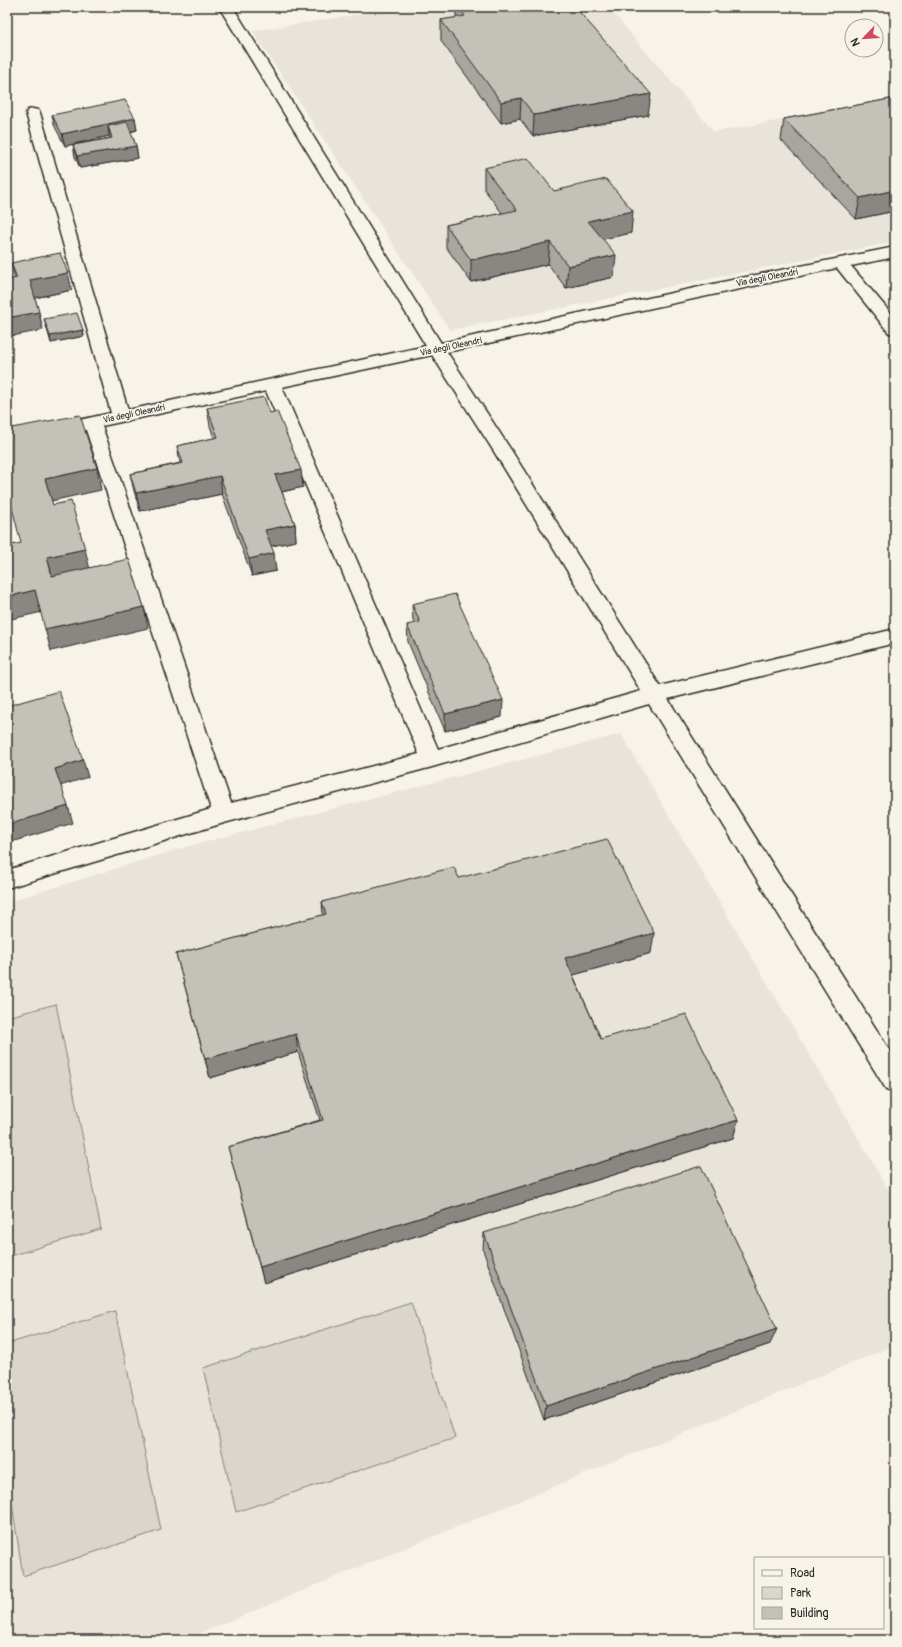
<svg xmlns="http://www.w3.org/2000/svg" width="902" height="1647" font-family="Pangolin,sans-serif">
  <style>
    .built { fill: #e8e4da }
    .green { fill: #dad6cc; stroke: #82807c }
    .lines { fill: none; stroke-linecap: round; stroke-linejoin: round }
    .minor-casing { stroke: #2b2b2b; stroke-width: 3 }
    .minor { fill: #f7f3e8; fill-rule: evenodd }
    .wall { fill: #a9a69f; stroke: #2b2b2b }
    .shaded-wall { fill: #898782; stroke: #2b2b2b }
    .building { fill: #c4c1b9; stroke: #2b2b2b }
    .labels { text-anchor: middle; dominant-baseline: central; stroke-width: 3.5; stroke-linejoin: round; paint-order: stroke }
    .far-street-label { font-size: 9px; fill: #2b2b2b; stroke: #f7f3e8 }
  </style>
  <rect width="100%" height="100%" fill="#f7f3e8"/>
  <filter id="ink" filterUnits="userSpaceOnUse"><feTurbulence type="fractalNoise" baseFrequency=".025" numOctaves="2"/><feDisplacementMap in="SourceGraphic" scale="8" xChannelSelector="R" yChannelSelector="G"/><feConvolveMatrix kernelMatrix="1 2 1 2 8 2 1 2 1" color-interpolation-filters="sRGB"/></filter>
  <g filter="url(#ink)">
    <g class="built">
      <polygon points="406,7 608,7 714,132 895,100 895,242 450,330 252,31"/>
      <polygon points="621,734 895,1201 895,1345 184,1640 7,1640 7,902 182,848"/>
    </g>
    <g class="green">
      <polygon points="56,1004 101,1229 7,1257 7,1017"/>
      <polygon points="411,1302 455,1438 236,1512 203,1368"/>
      <polygon points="115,1311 161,1530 23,1576 7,1471 7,1344"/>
    </g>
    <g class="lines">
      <defs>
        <path id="minor" d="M219,7H233L441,343L741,278L895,247V257L851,266L895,318V334L889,333L837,268L447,352L511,450L660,686L895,629V643L668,699L895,1059V1092L886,1089L649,704L432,767L224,823L7,888V870L211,809L86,430L7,448V436L111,413L26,113L28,110L33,109L38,110L40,113L128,410L426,346ZM432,355L493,450L641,691L438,749L282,387ZM266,391L419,754L231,803L102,426Z"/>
      </defs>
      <use href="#minor" class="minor-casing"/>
      <use href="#minor" class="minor"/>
    </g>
    <g class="wall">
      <polygon points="456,7 575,7 648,115 533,136 520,119 501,123 441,41 441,20 456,18"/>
      <polygon points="895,98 895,211 856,219 781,140 784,119"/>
      <polygon points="52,115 135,118 137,130 131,132 136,146 138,158 80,168 75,157 73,145 110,138 109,136 65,146 55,127"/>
      <polygon points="484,168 554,191 631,233 603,239 614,277 566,288 548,264 471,282 446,247 446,225 502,213 484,189"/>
      <polygon points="11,263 72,290 35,298 43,330 15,279"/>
      <polygon points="44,319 83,330 84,336 51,343"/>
      <polygon points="207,408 303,487 282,492 295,524 296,541 271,546 276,571 252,576 222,494 140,511 134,491 130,474 180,463 177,446 214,438 210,426"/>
      <polygon points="412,604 502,717 445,731 408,642 407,625 414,624 413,621"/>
      <polygon points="459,878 651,953 573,975 601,1039 738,1120 733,1138 264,1283 228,1147 320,1120 298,1052 210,1078 176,954 323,915 322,902"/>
      <polygon points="484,1233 770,1344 544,1420 483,1250"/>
    </g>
    <g class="shaded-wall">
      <polygon points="651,94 648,115 533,136 534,115"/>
      <polygon points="521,98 520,119 501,123 501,102"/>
      <polygon points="135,118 137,130 111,136 108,126 109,136 65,146 62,134"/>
      <polygon points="136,146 138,158 80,168 77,156"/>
      <polygon points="895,190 895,211 856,219 860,198"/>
      <polygon points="633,211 631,233 586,243 588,221"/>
      <polygon points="550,242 548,264 471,282 471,260"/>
      <polygon points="616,255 614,277 566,288 568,266"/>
      <polygon points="68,273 72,290 34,298 30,280"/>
      <polygon points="39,312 43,330 7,337 7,318"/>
      <polygon points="83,330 84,336 51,343 50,336"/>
      <polygon points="97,468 101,490 51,501 45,479"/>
      <polygon points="301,470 303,487 277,493 275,475"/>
      <polygon points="220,476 222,494 140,511 136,493"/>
      <polygon points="295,524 296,541 267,547 265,530"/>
      <polygon points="85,549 90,570 53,579 47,557"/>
      <polygon points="274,553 276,571 252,576 249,559"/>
      <polygon points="35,590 42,612 7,620 7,597"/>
      <polygon points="144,607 148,628 51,651 45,629"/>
      <polygon points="503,700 502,717 445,731 445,714"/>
      <polygon points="83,760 88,777 60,786 55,769"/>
      <polygon points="68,806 73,823 8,843 7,840 7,825"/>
      <polygon points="654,933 651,953 563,978 565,958"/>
      <polygon points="296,1034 298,1052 210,1078 205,1059"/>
      <polygon points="738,1120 733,1138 264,1283 260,1267"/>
      <polygon points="777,1329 770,1344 544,1420 546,1406"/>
    </g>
    <g class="building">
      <polygon points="458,7 575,7 651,94 534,115 521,98 501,102 441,20 465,16"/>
      <polygon points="895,98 895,190 860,198 784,119"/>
      <polygon points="125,100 135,118 62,134 52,115"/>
      <polygon points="127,122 136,146 77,156 73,145 112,138 108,126"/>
      <polygon points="528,158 554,191 606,179 633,211 588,221 616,255 568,266 550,242 471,260 446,225 517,210 484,168"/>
      <polygon points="60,253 68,273 30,280 39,312 7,318 7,280 17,278 11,263"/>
      <polygon points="77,313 83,330 50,336 44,319"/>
      <polygon points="264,397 270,413 277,411 301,470 275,475 295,524 265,530 274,553 249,559 220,476 136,493 130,474 183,463 177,446 218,437 207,408"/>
      <polygon points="80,415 97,468 45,479 53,505 71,501 85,549 47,557 52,576 129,559 144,607 45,629 35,590 7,597 7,546 21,543 7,488 7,429"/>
      <polygon points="455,594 503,700 445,714 407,625 420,622 412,604"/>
      <polygon points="59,691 83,760 55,769 68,806 7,825 7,706"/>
      <polygon points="607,839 654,933 565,958 601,1039 686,1014 738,1120 260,1267 228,1147 323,1120 296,1034 205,1059 176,954 326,914 322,902 454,867 459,878"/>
      <polygon points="701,1166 777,1329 546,1406 484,1233"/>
    </g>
  </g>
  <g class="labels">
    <g class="far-street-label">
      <text transform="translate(767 278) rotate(-11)">Via degli Oleandri</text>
      <text transform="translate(451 347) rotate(-12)">Via degli Oleandri</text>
      <text transform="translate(134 414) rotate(-12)">Via degli Oleandri</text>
    </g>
  </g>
  <rect width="902" height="1647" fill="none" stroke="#f7f3e8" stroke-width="24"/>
  <rect x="12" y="12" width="878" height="1623" fill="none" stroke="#2b2b2b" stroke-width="1.5" filter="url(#ink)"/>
  <rect x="754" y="1557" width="130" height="72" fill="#f7f3e8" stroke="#a5a39c"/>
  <rect x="762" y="1570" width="20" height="6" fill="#f7f3e8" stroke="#a5a39c"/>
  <text x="790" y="1577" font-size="12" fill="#2b2b2b">Road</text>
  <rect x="762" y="1587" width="20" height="12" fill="#dad6cc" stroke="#a5a39c"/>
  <text x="790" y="1597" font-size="12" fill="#2b2b2b">Park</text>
  <rect x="762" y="1607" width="20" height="12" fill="#c4c1b9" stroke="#a5a39c"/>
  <text x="790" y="1617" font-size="12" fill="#2b2b2b">Building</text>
  <g transform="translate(864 38) rotate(245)"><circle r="19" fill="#f7f3e8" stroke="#a5a39c"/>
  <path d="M0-3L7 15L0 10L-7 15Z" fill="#d1495b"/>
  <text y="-6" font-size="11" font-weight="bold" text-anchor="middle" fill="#2b2b2b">N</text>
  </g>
</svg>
